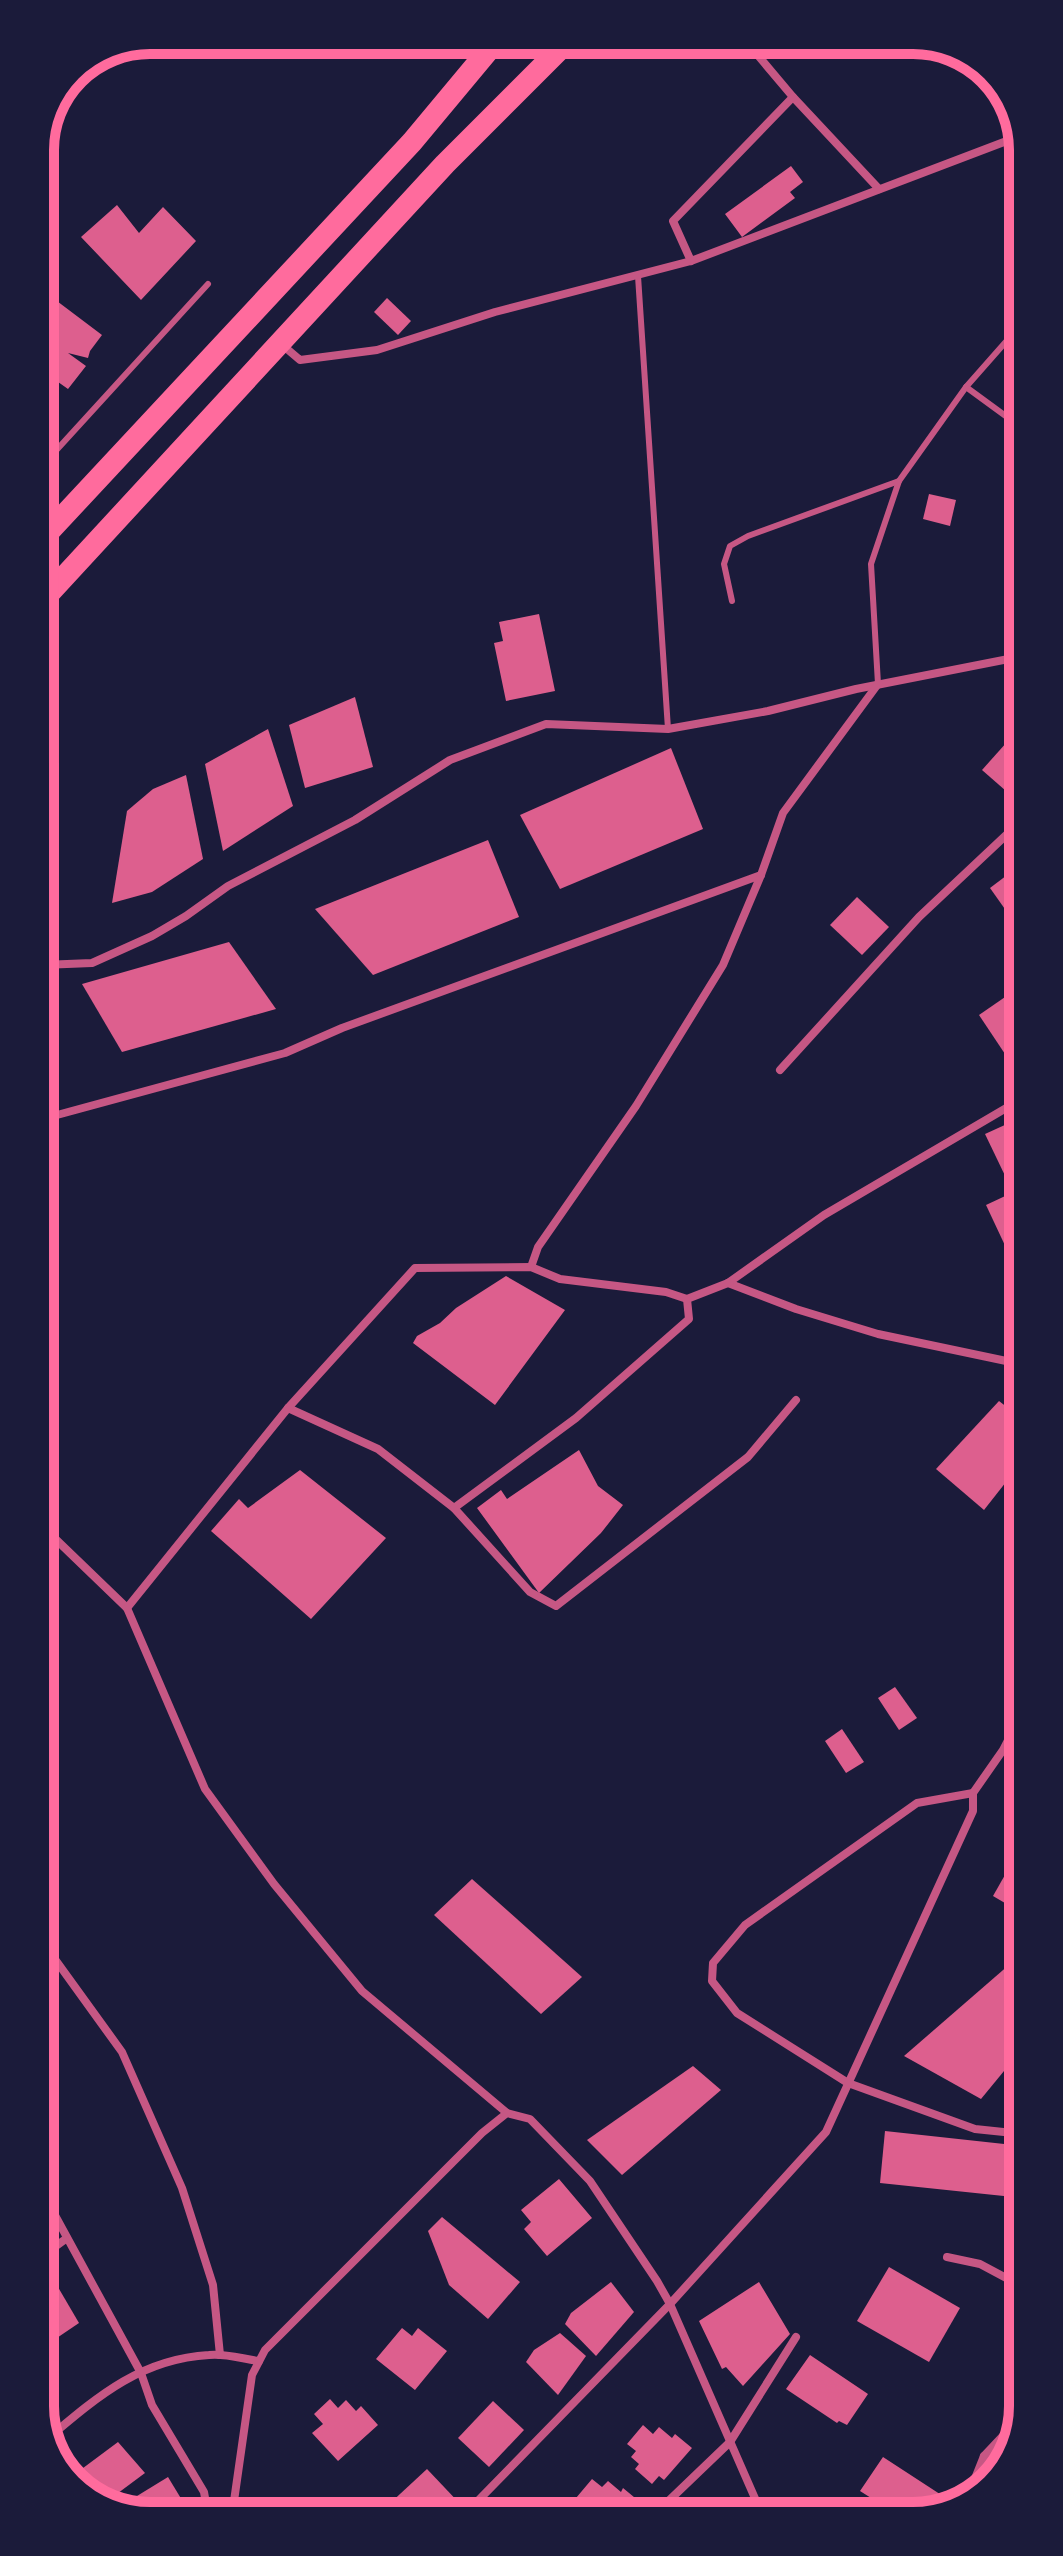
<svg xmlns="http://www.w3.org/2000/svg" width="1063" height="2556" font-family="'Alegreya Sans',sans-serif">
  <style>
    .building { fill: #dd5f8e }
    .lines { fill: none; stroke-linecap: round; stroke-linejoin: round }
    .service { stroke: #c65784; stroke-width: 6 }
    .minor { stroke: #c65784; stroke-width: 8 }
    .trunk { stroke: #ff6b9d; stroke-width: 22 }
    .rim { fill: none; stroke: #ff6b9d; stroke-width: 10 }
  </style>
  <rect width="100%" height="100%" fill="#1b1b3a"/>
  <g class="building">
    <polygon points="791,166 803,182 790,192 795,198 742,237 725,214"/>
    <polygon points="117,205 139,233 163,207 196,241 141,300 81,237"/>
    <polygon points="41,289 102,335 90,351 88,358 68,353 86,366 68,389 51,377 44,387 54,394 41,412"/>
    <polygon points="387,298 411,321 398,335 374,312"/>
    <polygon points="1014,341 1018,342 1018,370 1008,367"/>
    <polygon points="929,494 956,500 950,526 923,519"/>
    <polygon points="539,614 555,691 506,701 494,643 503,641 499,622"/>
    <polygon points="355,697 373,767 305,788 289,725"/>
    <polygon points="268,729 293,806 223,851 205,764"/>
    <polygon points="1007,742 1019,752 1019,792 1014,798 982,770"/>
    <polygon points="671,748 703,829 560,889 520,815"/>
    <polygon points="186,775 203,859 152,892 112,903 127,811 153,789"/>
    <polygon points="488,840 519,917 373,975 315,909"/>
    <polygon points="1019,866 1019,929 990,888"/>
    <polygon points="857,897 889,927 862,955 830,925"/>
    <polygon points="229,942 276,1009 122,1052 82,984"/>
    <polygon points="1008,995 1020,1011 1020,1066 1015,1069 979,1015"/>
    <polygon points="1020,1118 1020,1178 1009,1184 985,1134"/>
    <polygon points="1020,1189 1020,1249 1009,1254 986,1205"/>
    <polygon points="506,1276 565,1310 495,1405 413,1343 417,1336 440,1323 456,1308"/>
    <polygon points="999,1401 1021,1418 1021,1463 984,1510 936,1469"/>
    <polygon points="579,1450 598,1486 623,1505 601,1533 539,1593 477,1508 501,1490 507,1499"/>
    <polygon points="300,1470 386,1538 311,1619 211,1531 239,1499 248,1508"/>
    <polygon points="895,1687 917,1718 899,1730 878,1698"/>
    <polygon points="842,1729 864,1762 846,1773 825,1741"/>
    <polygon points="1022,1845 1022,1913 993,1896"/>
    <polygon points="472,1879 582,1977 541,2014 434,1915"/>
    <polygon points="1010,1964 1022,1972 1022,2049 981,2099 904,2056"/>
    <polygon points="693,2066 721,2090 622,2175 587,2140"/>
    <polygon points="885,2131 1022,2146 1022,2198 880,2183"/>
    <polygon points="559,2179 592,2218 547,2256 524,2229 531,2222 521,2210"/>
    <polygon points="442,2217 520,2282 488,2319 449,2285 428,2231"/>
    <polygon points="889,2267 960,2308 929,2362 857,2321"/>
    <polygon points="55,2282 79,2323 45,2346 45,2287"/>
    <polygon points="611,2282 634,2312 596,2356 565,2324 571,2313"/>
    <polygon points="759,2282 790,2334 743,2386 726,2367 722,2369 699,2321"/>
    <polygon points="402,2328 412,2336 418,2328 447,2351 415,2390 376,2359"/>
    <polygon points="560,2333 586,2356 558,2395 526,2362 534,2350"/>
    <polygon points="810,2355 868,2394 847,2425 839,2421 837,2423 786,2389"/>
    <polygon points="330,2399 338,2408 346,2400 356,2411 361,2406 378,2425 338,2461 312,2433 323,2424 314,2414"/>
    <polygon points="493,2401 524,2430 489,2467 458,2438"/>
    <polygon points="643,2425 653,2434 659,2427 672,2438 675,2434 692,2448 664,2480 659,2476 652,2484 635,2469 639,2464 631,2457 636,2451 627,2444"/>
    <polygon points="118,2442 145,2473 106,2502 82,2493 71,2477"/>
    <polygon points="883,2457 949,2500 942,2510 874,2511 879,2503 860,2491"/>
    <polygon points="427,2469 463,2507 457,2514 393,2514 386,2507"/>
    <polygon points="168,2477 191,2515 142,2516 119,2507"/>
    <polygon points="592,2479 602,2487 608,2481 621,2492 623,2488 640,2502 631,2512 581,2513 579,2511 584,2505 576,2498"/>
  </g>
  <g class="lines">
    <g class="service">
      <polyline points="638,276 668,729"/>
      <polyline points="966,387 1018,425"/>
      <polyline points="41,467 208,284"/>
      <polyline points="732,601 724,564 730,546 748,536 899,481"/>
      <polyline points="878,684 871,564 899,481 966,387 1018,328"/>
    </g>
    <g class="minor">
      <polyline points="745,40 793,97 879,189"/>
      <polyline points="691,261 673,221 793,97"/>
      <polyline points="280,343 300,360 377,350 495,312 691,261 1017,137"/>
      <polyline points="41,510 57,521"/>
      <polyline points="42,965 92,963 152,936 186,916 228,886 355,820 450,760 546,724 668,729 768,711 856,689 1019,657"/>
      <polyline points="780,1070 919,917 1019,823"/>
      <polyline points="43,1115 57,1115 285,1053 342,1028 761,875"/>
      <polyline points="531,1267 538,1247 636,1106 723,965 761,875 783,813 878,684"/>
      <polyline points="728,1283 796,1309 878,1334 1011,1362 1020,1366"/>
      <polyline points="288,1408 378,1449 454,1508 530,1592 556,1606 748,1457 796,1400"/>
      <polyline points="454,1508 576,1418 689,1319 687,1299 728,1283 824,1215 1020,1100"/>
      <polyline points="43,1527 127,1608 205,1789 274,1884 362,1991 507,2113 530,2119 590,2181 657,2281 670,2304 761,2512"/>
      <polyline points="127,1608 288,1408 415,1268 531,1267 560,1279 666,1292 687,1299"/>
      <polyline points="973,1793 917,1803 745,1925 713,1963 712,1981 737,2013 848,2083 975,2129 1022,2134"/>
      <polyline points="44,1944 122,2052 182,2188 213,2285 220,2355"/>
      <polyline points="45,2197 141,2373 152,2405 204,2492 208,2515"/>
      <polyline points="45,2254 67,2238"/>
      <polyline points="947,2257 980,2264 1023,2287"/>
      <path d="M46,2440C97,2397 140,2359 209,2355C225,2353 243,2359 259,2361"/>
      <polyline points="984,2456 1002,2468"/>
      <polyline points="968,2496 984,2456 1016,2422 1023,2394"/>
      <polyline points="657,2512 730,2442 796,2337"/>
      <polyline points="465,2514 670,2304 826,2132 973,1811 973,1793 1003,1750 1021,1715"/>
      <polyline points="232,2515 252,2375 265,2350 482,2133 507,2113"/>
    </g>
    <g class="trunk">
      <polyline points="41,540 412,142 497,40"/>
      <polyline points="41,602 445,164 569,40"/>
    </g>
  </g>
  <path d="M0 0H1063V2556H0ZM150 54H913A96 96 0 0 1 1009 150V2406A96 96 0 0 1 913 2502H150A96 96 0 0 1 54 2406V150A96 96 0 0 1 150 54Z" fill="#1b1b3a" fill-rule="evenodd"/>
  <path class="rim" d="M150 54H913A96 96 0 0 1 1009 150V2406A96 96 0 0 1 913 2502H150A96 96 0 0 1 54 2406V150A96 96 0 0 1 150 54Z"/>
</svg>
